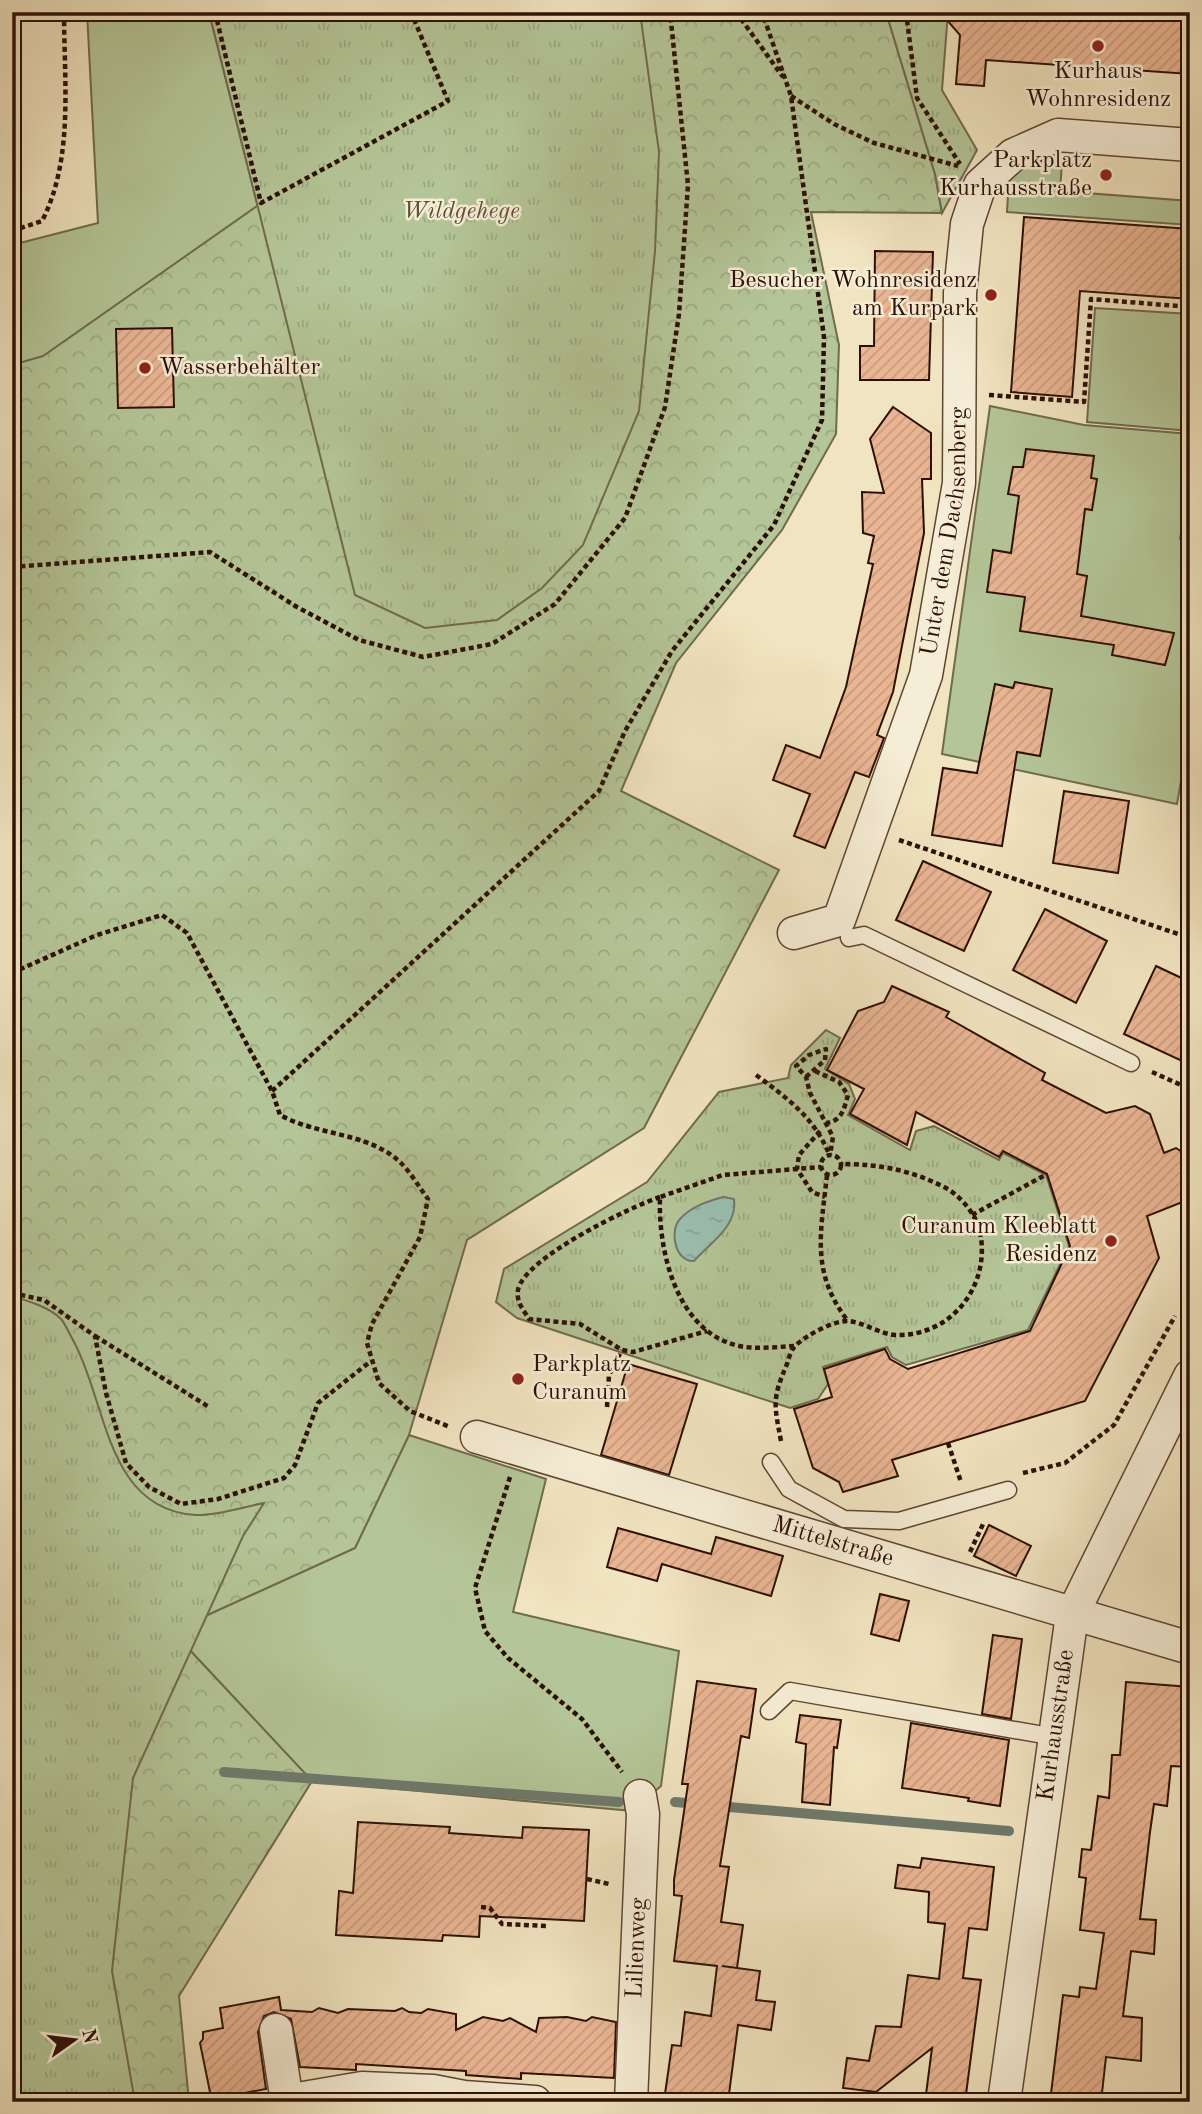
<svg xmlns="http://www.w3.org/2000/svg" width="1202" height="2114" font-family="'Old Standard TT',serif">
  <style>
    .green { fill: #b4c597; stroke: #706a4e; stroke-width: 2 }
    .forest { fill: url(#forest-crowns); stroke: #706a4e; stroke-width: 2 }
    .park { fill: url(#park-tufts); stroke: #706a4e; stroke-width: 2 }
    .water { fill: url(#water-ripples); stroke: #6f796c; stroke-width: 2 }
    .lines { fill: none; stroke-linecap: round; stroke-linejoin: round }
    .stream { stroke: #6f796c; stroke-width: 10 }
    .building { fill: url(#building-hatch); stroke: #2d1005; stroke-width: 2 }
    .lane-casing { stroke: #5e4534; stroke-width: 19 }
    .street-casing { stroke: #5e4534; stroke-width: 35 }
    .path { stroke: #2d1005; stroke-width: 4.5; stroke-dasharray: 5 3.5; stroke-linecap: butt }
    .lane { stroke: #f6edd6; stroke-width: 16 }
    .street { stroke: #f6edd6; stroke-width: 32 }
    .poi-dot { fill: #8f2418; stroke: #f6edd6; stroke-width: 2.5 }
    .labels { text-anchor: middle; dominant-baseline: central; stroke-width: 5; stroke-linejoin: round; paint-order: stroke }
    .poi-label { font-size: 24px; fill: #2d1005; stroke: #f6edd6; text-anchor: end }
    .park-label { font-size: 24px; font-style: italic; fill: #5c4f38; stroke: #f6edd6 }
    .street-label { font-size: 24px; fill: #2d1005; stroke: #f6edd6 }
  </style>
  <defs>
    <pattern id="forest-crowns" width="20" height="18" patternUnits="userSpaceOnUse" patternTransform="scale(1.75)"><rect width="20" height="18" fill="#b4c597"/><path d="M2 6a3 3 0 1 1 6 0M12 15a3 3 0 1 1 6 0" fill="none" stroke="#9ba881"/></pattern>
    <pattern id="park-tufts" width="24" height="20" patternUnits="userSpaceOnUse" patternTransform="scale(1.75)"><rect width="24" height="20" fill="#b4c597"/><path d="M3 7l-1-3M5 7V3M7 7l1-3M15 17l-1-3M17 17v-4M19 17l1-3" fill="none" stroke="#9ba881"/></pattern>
    <pattern id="water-ripples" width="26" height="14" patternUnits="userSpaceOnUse" patternTransform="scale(1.75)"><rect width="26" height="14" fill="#9bbfb0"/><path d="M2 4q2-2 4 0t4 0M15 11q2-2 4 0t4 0" fill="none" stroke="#86a396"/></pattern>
    <pattern id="building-hatch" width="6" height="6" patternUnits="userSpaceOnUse" patternTransform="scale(1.75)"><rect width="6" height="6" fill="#eab593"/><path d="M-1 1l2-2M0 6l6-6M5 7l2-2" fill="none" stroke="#c99b7d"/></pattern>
  </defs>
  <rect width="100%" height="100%" fill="#f1e4c0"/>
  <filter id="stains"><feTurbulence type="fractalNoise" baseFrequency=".00286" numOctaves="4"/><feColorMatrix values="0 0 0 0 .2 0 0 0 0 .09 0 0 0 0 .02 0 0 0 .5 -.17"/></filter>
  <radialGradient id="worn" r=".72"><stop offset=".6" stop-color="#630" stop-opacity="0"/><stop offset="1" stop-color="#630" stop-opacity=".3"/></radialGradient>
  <g class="green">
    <polygon points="87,12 209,12 355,595 12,541 12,245 98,223"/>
    <polygon points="1039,161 1062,162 1060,191 1190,201 1190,225 1007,212 1008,195 998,194 997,188 1011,173"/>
    <polygon points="1095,308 1190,314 1190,431 1087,422"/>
    <polygon points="990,406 1084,425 1190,434 1190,481 1180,539 1190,541 1190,729 1177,804 942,754"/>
    <polygon points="409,1435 546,1479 513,1612 679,1651 661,1786 632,1811 312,1781 172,1631 355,1548"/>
  </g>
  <polygon class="forest" points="417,12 886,12 935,174 942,213 811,212 839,345 836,434 782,530 676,663 621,791 779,870 644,1128 467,1240 409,1435 355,1548 172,1631 312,1781 179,1996 189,2102 12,2102 12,365 43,356 444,75"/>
  <g class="park">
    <polygon points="209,12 640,12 659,152 655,251 639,411 583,545 542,588 497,620 425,628 355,595"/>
    <polygon points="886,12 948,12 942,90 977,150 942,213 935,174"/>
    <polygon points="826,1030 840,1038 825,1069 849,1084 855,1099 848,1115 910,1150 916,1131 934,1126 999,1160 1003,1153 1046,1175 1069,1246 1028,1330 906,1365 892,1357 887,1347 823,1367 828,1384 818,1399 790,1408 517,1318 496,1302 504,1269 647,1182 719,1092 788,1078 791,1065"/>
    <path d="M12,1296C28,1301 49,1307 61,1319C66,1325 70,1335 74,1342C107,1403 106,1509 195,1515C216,1516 243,1507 264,1503L243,1536L133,1778L112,1971L135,2102H12Z"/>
  </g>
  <path class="water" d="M724,1197L734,1199C738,1226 710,1243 694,1261C675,1262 669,1231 680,1219C692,1206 708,1201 724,1197Z"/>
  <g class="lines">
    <g class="stream">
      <polyline points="224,1772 619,1802"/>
      <polyline points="675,1802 698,1804"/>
      <polyline points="717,1806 1009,1831"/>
    </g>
  </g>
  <g class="building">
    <polygon points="940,12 1190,12 1190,74 986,60 984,86 956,84 960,35"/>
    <polygon points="1024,217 1190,229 1190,299 1080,291 1072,397 1011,392"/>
    <polygon points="875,251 933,252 929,380 860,380 860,346 874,346"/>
    <polygon points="172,328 174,407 118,408 116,329"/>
    <polygon points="893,407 931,433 931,479 922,479 924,533 893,692 877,735 884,738 869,777 855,772 825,848 794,836 810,794 773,780 786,745 820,758 846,687 873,564 868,563 874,536 863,533 862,492 884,493 870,439"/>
    <polygon points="1026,449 1094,456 1091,478 1097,479 1092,510 1085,509 1077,574 1087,576 1081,616 1174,633 1165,665 1112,655 1114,645 1020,631 1025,597 987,592 993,550 1011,553 1019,496 1008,494 1013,467 1023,467"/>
    <polygon points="1015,682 1052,689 1040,756 1017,752 1002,846 932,835 943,768 977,773 995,684 1013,688"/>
    <polygon points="1064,791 1129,801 1118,873 1053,863"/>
    <polygon points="923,861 991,892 964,951 896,920"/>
    <polygon points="1045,909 1107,941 1076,1003 1013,970"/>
    <polygon points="1156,966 1190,982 1190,1044 1182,1061 1124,1034"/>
    <polygon points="892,986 949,1012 946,1017 1045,1073 1042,1080 1106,1113 1135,1106 1150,1114 1164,1153 1176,1148 1190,1157 1190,1199 1147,1216 1159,1258 1085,1401 892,1460 898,1476 843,1492 839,1482 813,1468 794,1409 832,1397 824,1369 885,1349 890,1359 908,1369 1030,1331 1070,1246 1047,1174 1003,1151 999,1157 916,1112 907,1145 850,1114 864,1089 827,1070 858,1011 884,1002"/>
    <polygon points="628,1364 697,1384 669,1475 601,1455"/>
    <polygon points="989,1525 1031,1546 1016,1576 974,1556"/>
    <polygon points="618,1528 711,1554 716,1537 783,1556 771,1596 662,1564 657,1581 607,1567"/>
    <polygon points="880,1594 909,1601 899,1641 871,1634"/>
    <polygon points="993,1635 1022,1639 1011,1719 982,1714"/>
    <polygon points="697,1681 756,1689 749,1738 741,1736 720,1866 729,1867 721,1922 743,1925 737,1968 722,1966 760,1971 756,2000 775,2002 771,2030 738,2025 728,2102 665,2094 672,2045 681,2046 685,2012 711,2016 717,1966 674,1961 682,1896 674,1895 674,1880 688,1784 682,1784"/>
    <polygon points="1126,1682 1190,1687 1190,1767 1171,1766 1167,1806 1154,1804 1150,1832 1140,1919 1156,1920 1154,1954 1131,1951 1123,2016 1142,2018 1141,2061 1106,2057 1101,2102 1050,2102 1063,1995 1079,1997 1080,1987 1096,1989 1104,1933 1080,1930 1086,1878 1079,1877 1082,1849 1091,1850 1098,1796 1109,1798 1112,1755 1120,1755"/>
    <polygon points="800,1715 841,1720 837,1748 834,1747 830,1805 802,1802 806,1744 796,1742"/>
    <polygon points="911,1723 1009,1740 1000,1806 968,1801 969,1798 902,1788"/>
    <polygon points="358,1822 450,1827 449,1833 522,1838 523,1827 589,1830 584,1921 480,1916 479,1937 443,1935 442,1941 336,1935 339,1891 353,1893"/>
    <polygon points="922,1858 994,1867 987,1930 969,1928 963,1978 981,1980 965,2102 925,2102 932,2048 876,2092 843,2088 847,2058 869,2061 876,2026 901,2027 908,1975 939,1979 945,1924 928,1922 929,1892 895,1888 898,1865 920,1868"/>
    <polygon points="279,1997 281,2010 312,2012 319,2008 338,2013 348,2009 395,2011 402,2008 409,2012 421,2013 428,2009 456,2014 456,2030 483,2017 503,2021 510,2018 536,2032 539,2018 567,2017 586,2021 592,2017 616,2022 614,2078 521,2073 521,2079 466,2075 466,2071 356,2064 356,2070 300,2067 291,2019 274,2012 264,2016 258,2032 266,2089 239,2094 241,2102 212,2102 200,2043 203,2039 203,2032 223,2028 220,2008"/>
  </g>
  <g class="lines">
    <defs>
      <g id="lane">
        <polyline points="849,938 864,935 1131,1063"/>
        <polyline points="771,1462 789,1489 844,1519 899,1521 1008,1490"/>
        <polyline points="769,1711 790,1691 1055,1737"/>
      </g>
      <g id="street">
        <path id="s1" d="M794,933L839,920L926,675L959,483L960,293L967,224L980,185L1013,155L1058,135L1190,145"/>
        <path id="s2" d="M477,1437L1190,1648"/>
        <polyline points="276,2030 287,2102"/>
        <polyline points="286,2101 362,2088 433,2091 464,2097 535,2102"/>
        <path id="s3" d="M631,2102L643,1814L640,1796"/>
        <path id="s4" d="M1004,2102L1072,1615L1190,1376"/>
      </g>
    </defs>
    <use href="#lane" class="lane-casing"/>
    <use href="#street" class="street-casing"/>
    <g class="path">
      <polyline points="215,12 261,203 448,101 411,12"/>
      <polyline points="736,12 783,77"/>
      <polyline points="906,12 917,98 960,164"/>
      <polyline points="791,96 834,124 874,143 958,166"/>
      <path d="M12,231L42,221C74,159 64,81 64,12"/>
      <polyline points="989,395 1084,402 1091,299 1190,307"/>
      <polyline points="12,567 210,552 297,607 359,640 423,657 492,644 555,604 625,518 665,407 679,314 688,185 670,12"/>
      <polyline points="899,840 1190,938"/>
      <path d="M12,973L97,935L162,915L187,933L272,1091L280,1115C318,1136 369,1132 401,1163C411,1173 419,1187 428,1199L420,1237L372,1324L367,1343L379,1383L410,1411L450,1427"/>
      <path d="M815,1071L839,1082L848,1095C844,1109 842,1121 826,1123"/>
      <polyline points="1152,1072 1190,1089"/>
      <path d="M756,1075C787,1098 814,1117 829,1154"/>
      <polyline points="806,1077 825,1060 826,1049 809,1055 796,1066 806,1077 810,1093 833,1137 830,1155"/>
      <polyline points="272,1091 599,791 625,731 672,651 774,525 822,420 824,337 791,96 762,12"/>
      <polyline points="820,1131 799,1155 797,1169 812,1192 825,1197"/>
      <circle cx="831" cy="1165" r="10"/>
      <path d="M827,1175C821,1232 810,1272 848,1321"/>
      <path d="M660,1197C630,1207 524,1258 518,1290C516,1302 523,1309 529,1319L580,1324L622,1350L633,1352L707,1331"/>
      <polyline points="972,1215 1047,1174"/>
      <polyline points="12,1293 44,1300 95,1336 106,1393 126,1463 149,1487 181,1504 218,1499 284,1478 295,1465 318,1403 371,1361"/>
      <polyline points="95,1336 209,1407"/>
      <path d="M794,1346C775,1347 754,1350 735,1345C676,1329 658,1250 660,1197L723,1175L821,1167"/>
      <polyline points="607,1407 609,1375 622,1350"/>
      <path d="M781,1441C774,1404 772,1399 787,1364C789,1358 791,1349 796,1345C807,1335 834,1320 849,1321C865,1323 880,1334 895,1335C952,1337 991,1285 980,1232C976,1214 960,1195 944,1187C910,1170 879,1164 841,1164"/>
      <polyline points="948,1443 961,1482"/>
      <polyline points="1023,1473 1065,1463 1114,1425 1175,1316"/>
      <polyline points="510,1477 475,1588 485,1631 508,1658 582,1719 622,1772"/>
      <polyline points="970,1552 984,1522"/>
      <polyline points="587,1879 609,1884"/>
      <polyline points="481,1907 490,1908 502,1924 547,1926"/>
    </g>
    <use href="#lane" class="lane"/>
    <use href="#street" class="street"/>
  </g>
  <g class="poi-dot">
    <circle cx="1098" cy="46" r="7"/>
    <circle cx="1106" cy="175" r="7"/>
    <circle cx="991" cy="295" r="7"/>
    <circle cx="145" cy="368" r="7"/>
    <circle cx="1111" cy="1241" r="7"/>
    <circle cx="518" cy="1379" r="7"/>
  </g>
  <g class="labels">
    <g class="poi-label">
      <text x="1098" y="72" text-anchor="middle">Kurhaus<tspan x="1098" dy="28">Wohnresidenz</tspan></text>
      <text x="1092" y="161">Parkplatz<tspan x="1092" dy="28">Kurhausstraße</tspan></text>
      <text x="977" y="281">Besucher Wohnresidenz<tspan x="977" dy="28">am Kurpark</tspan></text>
      <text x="159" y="368" text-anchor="start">Wasserbehälter</text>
      <text x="1097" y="1227">Curanum Kleeblatt<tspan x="1097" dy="28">Residenz</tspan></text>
      <text x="532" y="1365" text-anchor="start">Parkplatz<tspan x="532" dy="28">Curanum</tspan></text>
    </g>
    <g class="park-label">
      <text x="461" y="212">Wildgehege</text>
    </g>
    <g class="street-label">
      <text stroke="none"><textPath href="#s1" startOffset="452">Unter dem Dachsenberg</textPath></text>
      <text stroke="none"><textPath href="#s2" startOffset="371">Mittelstraße</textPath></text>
      <text stroke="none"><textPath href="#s4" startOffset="380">Kurhausstraße</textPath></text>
      <text stroke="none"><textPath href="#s3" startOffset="154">Lilienweg</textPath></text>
    </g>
  </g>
  <rect width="1202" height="2114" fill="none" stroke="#f1e4c0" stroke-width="42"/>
  <rect x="14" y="14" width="1174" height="2086" fill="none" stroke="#2d1005" stroke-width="3.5"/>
  <rect x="21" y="21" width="1160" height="2072" fill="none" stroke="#2d1005" stroke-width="2"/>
  <g transform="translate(74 2040) rotate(76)" stroke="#f6edd6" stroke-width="5" paint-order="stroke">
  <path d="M0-5L12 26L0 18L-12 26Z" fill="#2d1005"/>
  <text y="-10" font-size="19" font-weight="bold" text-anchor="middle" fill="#2d1005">N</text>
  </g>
  <rect width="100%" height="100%" filter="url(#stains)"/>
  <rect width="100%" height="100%" fill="url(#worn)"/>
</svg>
